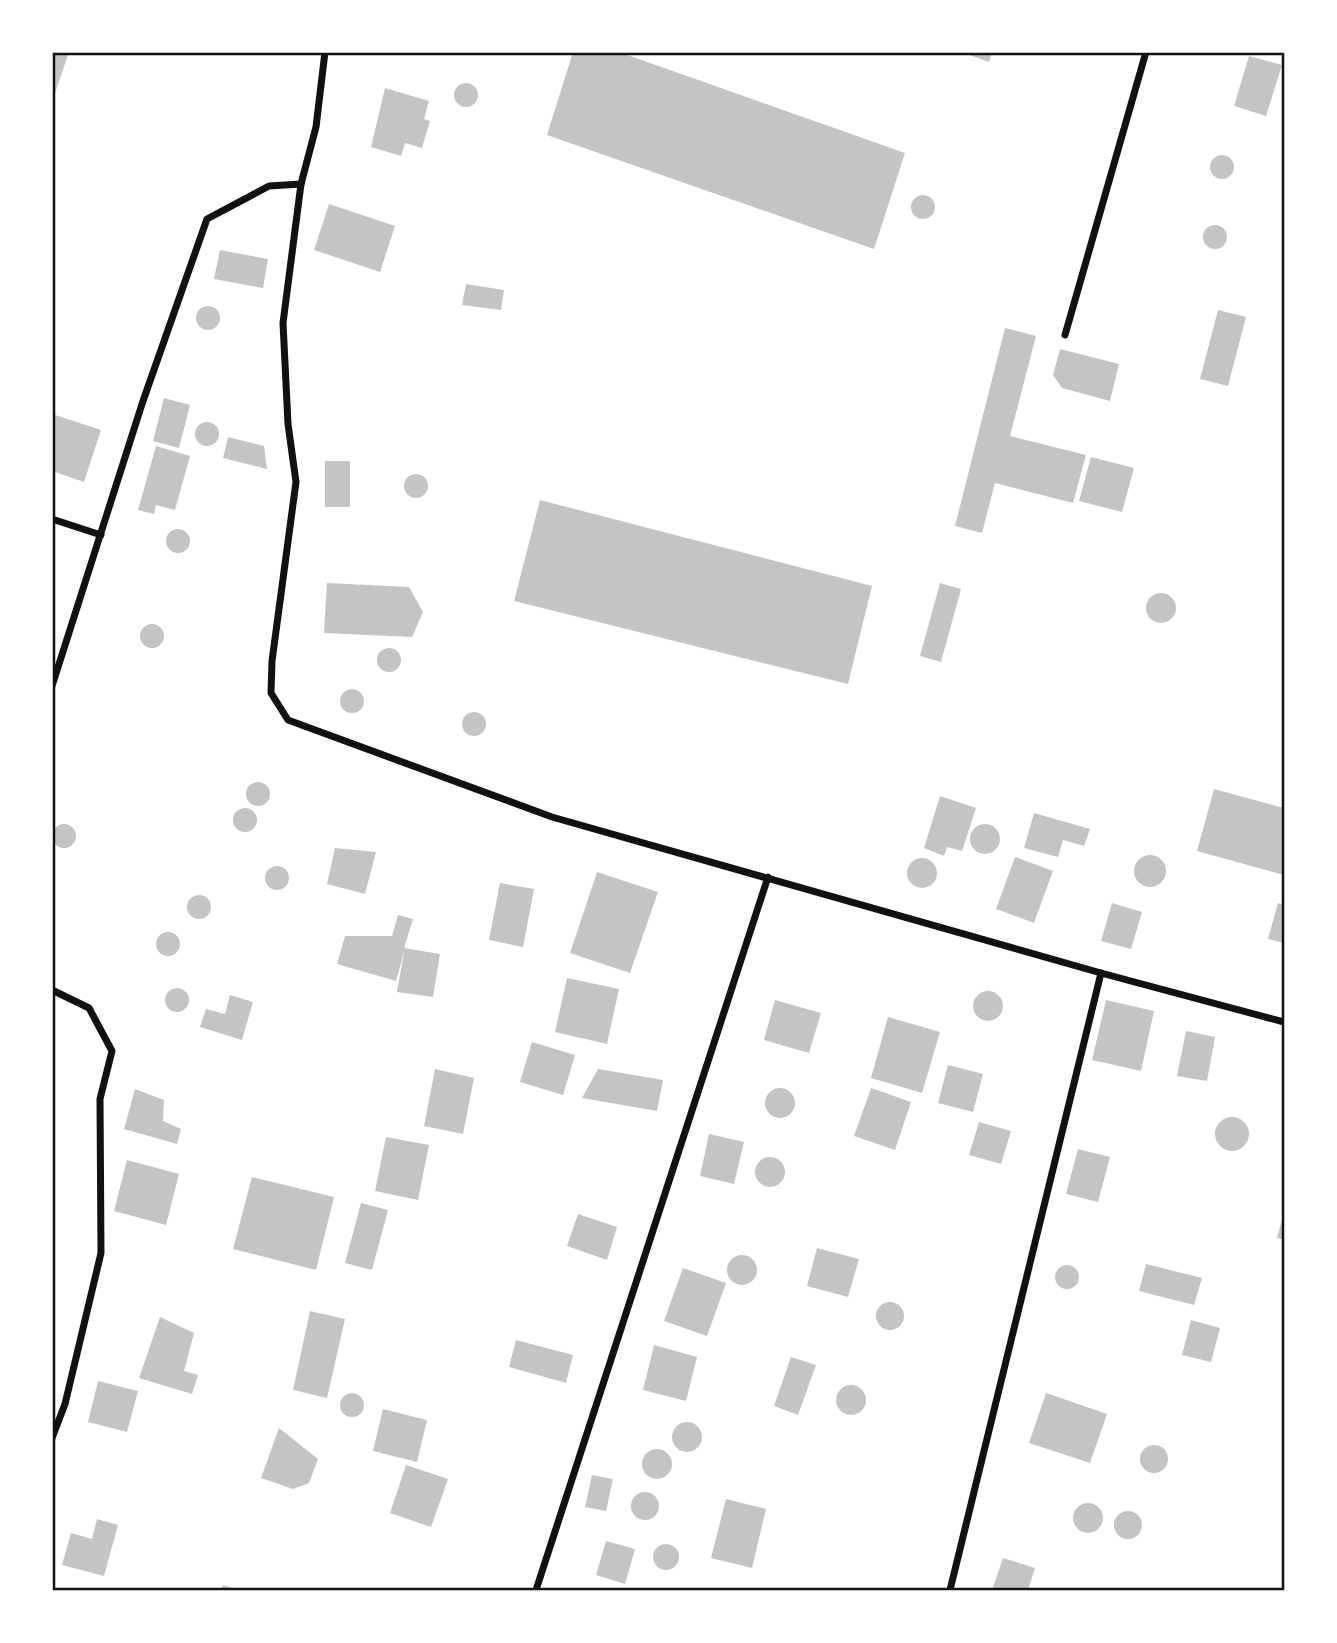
<svg xmlns="http://www.w3.org/2000/svg" width="1337" height="1643" font-family="Helvetica,sans-serif">
  <style>
    .building { fill: #c4c4c4 }
    .lines { fill: none; stroke-linecap: round; stroke-linejoin: round }
    .minor { stroke: #111; stroke-width: 7 }
    .neatline { fill: none; stroke: #111; stroke-width: 2.5 }
  </style>
  <rect width="100%" height="100%" fill="#fff"/>
  <g class="building">
    <polygon points="52,52 69,52 53,99 52,99"/>
    <polygon points="573,52 619,52 905,153 874,249 547,135"/>
    <polygon points="961,52 992,52 989,62"/>
    <polygon points="1249,56 1282,65 1266,116 1234,106"/>
    <circle cx="466" cy="95" r="12"/>
    <polygon points="385,88 429,101 424,119 430,121 422,148 405,143 401,156 371,147"/>
    <circle cx="1222" cy="167" r="12"/>
    <circle cx="923" cy="207" r="12"/>
    <polygon points="329,204 395,226 380,272 314,250"/>
    <circle cx="1215" cy="237" r="12"/>
    <polygon points="220,250 268,259 263,288 214,279"/>
    <polygon points="466,284 504,290 501,310 462,305"/>
    <circle cx="208" cy="318" r="12"/>
    <polygon points="1218,310 1246,317 1228,386 1200,379"/>
    <polygon points="1005,328 1036,336 1010,436 1086,455 1073,503 995,483 982,533 955,526"/>
    <polygon points="1060,349 1119,364 1110,401 1062,388 1053,375"/>
    <polygon points="164,398 190,405 179,448 153,441"/>
    <polygon points="52,414 101,430 84,482 52,471"/>
    <circle cx="207" cy="434" r="12"/>
    <polygon points="228,437 264,446 267,469 223,458"/>
    <polygon points="156,446 190,456 175,510 156,505 154,514 138,510"/>
    <polygon points="1091,457 1134,468 1122,512 1079,501"/>
    <rect x="325" y="461" width="25" height="46"/>
    <circle cx="416" cy="486" r="12"/>
    <polygon points="540,500 872,586 848,684 514,601"/>
    <circle cx="178" cy="541" r="12"/>
    <polygon points="327,583 409,587 423,612 412,637 324,633"/>
    <polygon points="940,583 961,589 941,662 920,656"/>
    <circle cx="1161" cy="608" r="15"/>
    <circle cx="152" cy="636" r="12"/>
    <circle cx="389" cy="660" r="12"/>
    <circle cx="352" cy="701" r="12"/>
    <circle cx="474" cy="724" r="12"/>
    <circle cx="258" cy="794" r="12"/>
    <polygon points="1214,789 1284,808 1284,875 1197,851"/>
    <polygon points="940,796 976,808 962,851 947,847 944,856 924,848"/>
    <circle cx="245" cy="820" r="12"/>
    <polygon points="1034,813 1090,829 1084,846 1063,840 1058,857 1024,848"/>
    <circle cx="985" cy="839" r="15"/>
    <circle cx="64" cy="836" r="12"/>
    <polygon points="335,848 376,852 365,894 327,884"/>
    <circle cx="1150" cy="871" r="16"/>
    <polygon points="1015,857 1053,871 1034,923 996,909"/>
    <circle cx="922" cy="873" r="15"/>
    <circle cx="277" cy="878" r="12"/>
    <polygon points="597,872 658,892 630,973 570,953"/>
    <polygon points="500,883 534,889 523,947 489,940"/>
    <circle cx="199" cy="907" r="12"/>
    <polygon points="1112,903 1142,912 1131,949 1101,941"/>
    <polygon points="1278,903 1284,905 1284,943 1268,939"/>
    <polygon points="398,915 413,919 404,948 440,954 433,997 397,992 404,952 396,981 337,964 345,936 392,936"/>
    <circle cx="168" cy="944" r="12"/>
    <polygon points="567,978 619,989 607,1044 555,1032"/>
    <circle cx="177" cy="1000" r="12"/>
    <circle cx="988" cy="1006" r="15"/>
    <polygon points="230,995 253,1002 242,1040 200,1027 206,1009 225,1014"/>
    <polygon points="775,1000 821,1013 809,1053 764,1040"/>
    <polygon points="1106,1000 1154,1011 1141,1071 1092,1060"/>
    <polygon points="888,1017 940,1032 922,1093 871,1078"/>
    <polygon points="1186,1031 1215,1037 1207,1081 1177,1076"/>
    <polygon points="532,1042 575,1055 563,1095 520,1082"/>
    <polygon points="948,1065 983,1074 973,1112 938,1103"/>
    <polygon points="435,1069 474,1078 463,1134 424,1126"/>
    <polygon points="598,1069 663,1080 657,1111 582,1098"/>
    <polygon points="871,1088 911,1102 895,1150 854,1136"/>
    <circle cx="780" cy="1103" r="15"/>
    <polygon points="135,1089 164,1100 163,1121 181,1129 177,1144 124,1129"/>
    <circle cx="1232" cy="1134" r="17"/>
    <polygon points="979,1122 1011,1131 1001,1164 969,1155"/>
    <polygon points="709,1134 744,1142 734,1184 700,1176"/>
    <polygon points="386,1137 429,1145 418,1200 375,1191"/>
    <polygon points="1078,1149 1110,1157 1098,1202 1066,1194"/>
    <circle cx="770" cy="1172" r="15"/>
    <polygon points="127,1160 179,1174 166,1225 114,1211"/>
    <polygon points="252,1177 334,1197 316,1270 233,1249"/>
    <polygon points="361,1203 388,1210 372,1270 345,1263"/>
    <polygon points="1284,1212 1284,1240 1277,1238"/>
    <polygon points="578,1214 617,1227 607,1260 567,1246"/>
    <polygon points="817,1248 859,1259 848,1297 807,1286"/>
    <circle cx="742" cy="1270" r="15"/>
    <polygon points="1146,1264 1202,1278 1194,1305 1139,1291"/>
    <circle cx="1067" cy="1277" r="12"/>
    <polygon points="683,1268 726,1283 707,1336 664,1321"/>
    <circle cx="890" cy="1316" r="14"/>
    <polygon points="310,1311 345,1319 327,1398 293,1390"/>
    <polygon points="160,1317 194,1333 184,1371 198,1375 192,1394 139,1378"/>
    <polygon points="1191,1320 1220,1328 1211,1362 1182,1355"/>
    <polygon points="516,1340 573,1355 566,1383 509,1367"/>
    <polygon points="654,1345 697,1357 686,1401 643,1390"/>
    <polygon points="791,1357 816,1365 798,1415 774,1406"/>
    <polygon points="98,1381 138,1391 127,1432 88,1422"/>
    <circle cx="851" cy="1400" r="15"/>
    <circle cx="352" cy="1405" r="12"/>
    <polygon points="1046,1393 1107,1414 1090,1463 1029,1443"/>
    <polygon points="383,1409 427,1420 417,1462 373,1451"/>
    <circle cx="687" cy="1437" r="15"/>
    <polygon points="279,1428 318,1459 309,1483 293,1489 261,1478"/>
    <circle cx="1154" cy="1459" r="14"/>
    <circle cx="657" cy="1464" r="15"/>
    <polygon points="406,1465 448,1479 431,1527 390,1513"/>
    <polygon points="592,1475 613,1479 606,1511 585,1507"/>
    <circle cx="645" cy="1506" r="14"/>
    <polygon points="726,1499 766,1509 752,1568 711,1558"/>
    <circle cx="1088" cy="1518" r="15"/>
    <circle cx="1128" cy="1525" r="14"/>
    <polygon points="97,1519 118,1525 104,1576 62,1565 71,1533 92,1539"/>
    <polygon points="606,1541 635,1549 625,1584 596,1575"/>
    <circle cx="666" cy="1557" r="13"/>
    <polygon points="1003,1558 1035,1568 1028,1590 992,1590"/>
    <polygon points="223,1585 239,1590 221,1590"/>
  </g>
  <g class="lines">
    <g class="minor">
      <polyline points="325,52 316,127 301,184 283,323 288,424 296,482 272,661 271,693 288,720 552,817 1101,973 1284,1022"/>
      <polyline points="1065,335 1146,52"/>
      <polyline points="52,519 101,535"/>
      <polyline points="52,686 143,401 207,219 269,186 301,184"/>
      <polyline points="52,990 89,1008 112,1051 100,1099 101,1253 65,1404 52,1438"/>
      <polyline points="536,1590 768,877"/>
      <polyline points="950,1590 1101,973"/>
    </g>
  </g>
  <rect width="1337" height="1643" fill="none" stroke="#ffffff" stroke-width="108"/>
  <rect x="54" y="54" width="1229" height="1535" class="neatline"/>
</svg>
